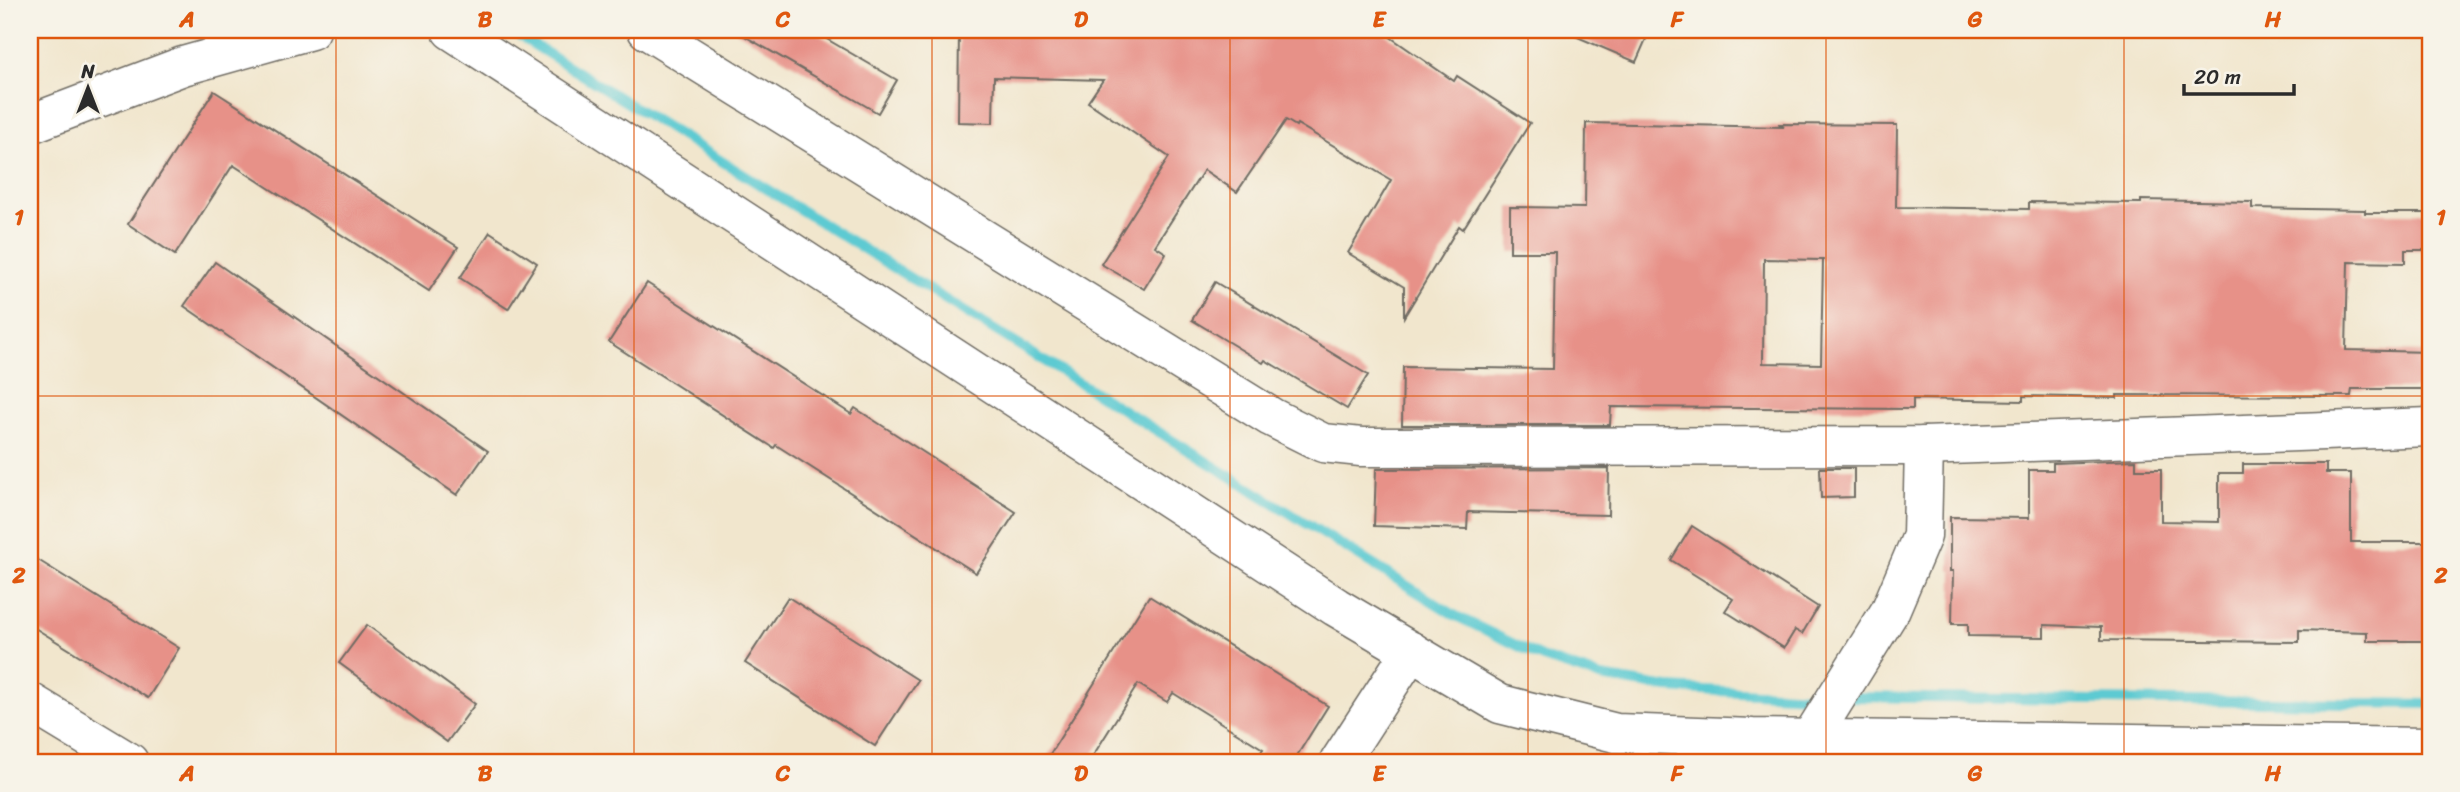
<svg xmlns="http://www.w3.org/2000/svg" width="2460" height="792" font-family="Sriracha,sans-serif">
  <style>
    .lines { fill: none; stroke-linecap: round; stroke-linejoin: round }
    .stream { stroke: #5dcad2; stroke-width: 10 }
    .building { fill: #e79188; fill-rule: evenodd }
    .minor-casing { stroke: #706c64; stroke-width: 41 }
    .tertiary-casing { stroke: #706c64; stroke-width: 41 }
    .minor { stroke: #fff; stroke-width: 38 }
    .tertiary { stroke: #fff; stroke-width: 38 }
    .grid { fill: none; stroke: #df570e; stroke-width: 2; stroke-opacity: 0.55 }
    .neatline { fill: none; stroke: #df570e; stroke-width: 2.5 }
    .grid-label { font-size: 23px; text-anchor: middle; font-weight: bold; fill: #df570e }
  </style>
  <rect width="100%" height="100%" fill="#f7f3e8"/>
  <filter id="ink" filterUnits="userSpaceOnUse"><feTurbulence type="fractalNoise" baseFrequency=".0143" numOctaves="2"/><feDisplacementMap in="SourceGraphic" scale="14" xChannelSelector="R" yChannelSelector="G"/><feConvolveMatrix kernelMatrix="1 2 1 2 8 2 1 2 1" color-interpolation-filters="sRGB"/></filter>
  <filter id="wash" filterUnits="userSpaceOnUse"><feTurbulence type="fractalNoise" baseFrequency=".00686" numOctaves="4" result="noise"/><feDisplacementMap in="SourceGraphic" scale="28" xChannelSelector="R" yChannelSelector="G"/><feGaussianBlur stdDeviation="1.57" result="paint"/><feColorMatrix in="noise" values="0 0 0 0 0 0 0 0 0 0 0 0 0 0 0 0 0 1.4 0 .05"/><feComposite in="paint" operator="in"/></filter>
  <g filter="url(#wash)">
    <rect width="100%" height="100%" fill="#f1e6cd"/>
    <g class="lines">
      <g class="stream">
        <polyline points="510,30 1456,616 1543,658 1601,677 1668,688 1828,697"/>
        <polyline points="1847,697 2430,704"/>
      </g>
    </g>
    <g id="blocks">
      <g class="building">
        <polygon points="734,30 811,30 897,80 878,113"/>
        <polygon points="959,30 1380,30 1454,81 1457,76 1530,123 1463,229 1459,226 1404,317 1404,287 1348,253 1391,180 1297,124 1296,126 1286,120 1237,192 1204,170 1155,246 1166,253 1144,289 1101,264 1169,157 1088,102 1103,80 994,77 993,123 958,122"/>
        <polygon points="1561,30 1650,30 1636,62"/>
        <polygon points="214,91 458,247 429,291 233,165 175,255 128,224"/>
        <path d="M1586,123L1784,127L1778,124L1897,125L1896,207L2029,209V202L2141,203V200L2252,202V208L2365,210V213H2430V250H2405V263L2348,262L2346,350L2430,352V389H2352L2351,396L2117,395V398L2023,396V401L1913,399V409L1611,407L1610,425H1402L1403,367L1553,369L1555,252H1510V207L1585,208ZM1764,259L1823,260L1821,364L1763,363Z"/>
        <polygon points="490,232 537,263 508,309 460,278"/>
        <polygon points="215,262 488,451 457,495 184,306"/>
        <polygon points="1215,282 1368,375 1347,409 1265,360 1263,363 1192,320"/>
        <polygon points="647,283 851,414 855,408 1016,512 976,573 776,445 774,448 609,342"/>
        <polygon points="2136,460 2136,469 2161,469 2161,521 2219,522 2219,473 2243,473 2243,464 2326,464 2326,473 2351,473 2351,542 2430,542 2430,641 2367,641 2367,632 2299,630 2299,642 2101,640 2101,627 2044,625 2044,637 1968,636 1968,624 1952,624 1953,571 1950,571 1950,517 2029,518 2029,470 2053,470 2053,463"/>
        <polygon points="1609,468 1608,515 1468,512 1467,529 1374,526 1376,469"/>
        <polygon points="1820,468 1854,468 1854,497 1821,498"/>
        <polygon points="1692,526 1818,607 1802,634 1795,630 1784,648 1725,611 1733,599 1671,560"/>
        <polygon points="30,555 179,648 148,698 30,625"/>
        <polygon points="1149,596 1328,706 1293,762 1254,762 1263,749 1173,693 1167,702 1138,684 1089,762 1045,762"/>
        <polygon points="788,597 918,680 875,746 745,663"/>
        <polygon points="367,625 475,704 447,742 339,663"/>
      </g>
    </g>
  </g>
  <g filter="url(#ink)">
    <use href="#blocks" fill-opacity="0" stroke="#706c64" stroke-width="2"/>
    <g class="lines">
      <defs>
        <g id="minor">
          <polyline points="647,30 1271,417 1323,443 1361,447 1924,446 2430,427"/>
          <polyline points="30,124 183,66 311,30"/>
          <polyline points="30,702 129,762"/>
          <polyline points="1339,762 1411,651"/>
          <polyline points="1796,762 1890,611 1922,536 1924,446"/>
        </g>
        <polyline id="tertiary" points="451,30 1336,607 1500,704 1616,733 1753,738 2430,747"/>
      </defs>
      <use href="#minor" class="minor-casing"/>
      <use href="#tertiary" class="tertiary-casing"/>
      <use href="#minor" class="minor"/>
      <use href="#tertiary" class="tertiary"/>
    </g>
  </g>
  <path class="grid" d="M336,30V762M634,30V762M932,30V762M1230,30V762M1528,30V762M1826,30V762M2124,30V762M30,396H2430"/>
  <rect width="2460" height="792" fill="none" stroke="#f7f3e8" stroke-width="77"/>
  <g transform="translate(88 88)" stroke="#f7f3e8" stroke-width="5" paint-order="stroke">
  <path d="M0-5L12 26L0 18L-12 26Z" fill="#2b2b2b"/>
  <text y="-10" font-size="19" font-weight="bold" text-anchor="middle" fill="#2b2b2b">N</text>
  </g>
  <path d="M2184 84v10h110v-10" fill="none" stroke="#2b2b2b" stroke-width="3.5"/>
  <text x="2194" y="84" font-size="21" fill="#2b2b2b" stroke="#f7f3e8" stroke-width="5" paint-order="stroke">20 m</text>
  <rect x="38" y="38" width="2384" height="716" class="neatline"/>
  <g class="grid-label">
    <text x="187" y="27">A</text>
    <text x="485" y="27">B</text>
    <text x="783" y="27">C</text>
    <text x="1081" y="27">D</text>
    <text x="1379" y="27">E</text>
    <text x="1677" y="27">F</text>
    <text x="1975" y="27">G</text>
    <text x="2273" y="27">H</text>
    <text x="19" y="225">1</text>
    <text x="2441" y="225">1</text>
    <text x="19" y="583">2</text>
    <text x="2441" y="583">2</text>
    <text x="187" y="781">A</text>
    <text x="485" y="781">B</text>
    <text x="783" y="781">C</text>
    <text x="1081" y="781">D</text>
    <text x="1379" y="781">E</text>
    <text x="1677" y="781">F</text>
    <text x="1975" y="781">G</text>
    <text x="2273" y="781">H</text>
  </g>
</svg>
